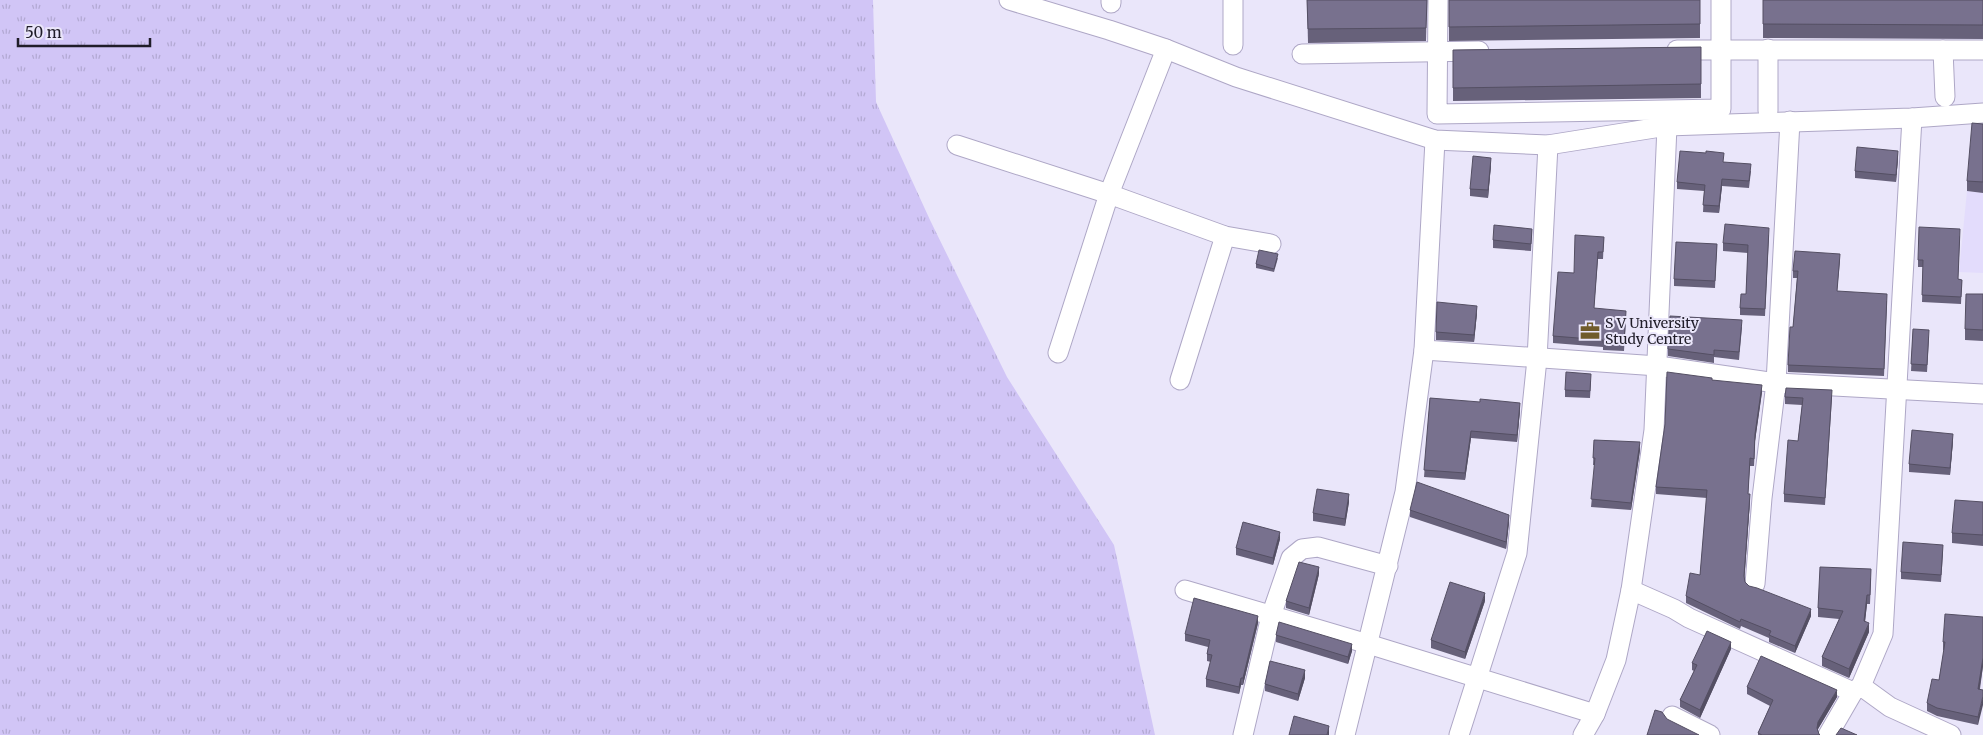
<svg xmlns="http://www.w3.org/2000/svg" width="1983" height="735" font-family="Merriweather,serif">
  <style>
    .built { fill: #e3dcfc }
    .grass { fill: url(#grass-tufts) }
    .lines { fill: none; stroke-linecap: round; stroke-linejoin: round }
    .street-casing { stroke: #aea7c6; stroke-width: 21 }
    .street { stroke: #fff; stroke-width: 19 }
    .wall { fill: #67617a }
    .shaded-wall { fill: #544f63 }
    .building { fill: #78718e; stroke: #544f63 }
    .labels { text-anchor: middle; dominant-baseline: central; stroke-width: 4; stroke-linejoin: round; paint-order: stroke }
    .poi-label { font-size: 14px; fill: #201d29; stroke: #eae6fa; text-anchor: start }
  </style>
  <defs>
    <pattern id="grass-tufts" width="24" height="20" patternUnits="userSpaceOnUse" patternTransform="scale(1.25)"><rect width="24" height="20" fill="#d1c5f6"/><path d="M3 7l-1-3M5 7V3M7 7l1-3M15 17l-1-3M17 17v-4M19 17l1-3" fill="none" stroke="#b3a9d3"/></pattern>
  </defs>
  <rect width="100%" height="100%" fill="#eae6fa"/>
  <polygon class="built" points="1967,191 1983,193 1983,273 1959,272"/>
  <polygon class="grass" points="0,0 873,0 876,102 930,220 1007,377 1114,545 1155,735 0,735"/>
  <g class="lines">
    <defs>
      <g id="street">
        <polyline points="1009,0 1109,30 1166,49 1236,77 1435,140 1548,145 1667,126 1912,118 1983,113"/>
        <polyline points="1111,0 1111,3"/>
        <polyline points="1233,0 1233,45"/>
        <polyline points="1438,0 1437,114 1721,109 1721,0"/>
        <polyline points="1768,49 1768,111"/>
        <polyline points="1677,50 1983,50"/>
        <polyline points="1943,50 1945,97"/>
        <polyline points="1302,54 1479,51"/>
        <polyline points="957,145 1109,194 1225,236 1271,244"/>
        <polyline points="1424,350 1658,366 1776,383 1983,394"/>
        <polyline points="1058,353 1109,194 1166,49"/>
        <polyline points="1180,380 1225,236"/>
        <polyline points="1755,584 1762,498 1776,383 1790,121"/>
        <polyline points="1185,590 1368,644 1595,714"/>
        <polyline points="1631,590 1674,609 1689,618 1853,692"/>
        <polyline points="1861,686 1890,707 1951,735"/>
        <polyline points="1672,716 1710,735"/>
        <polyline points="1243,735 1271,616 1291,558 1302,549 1318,547 1388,566"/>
        <polyline points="1345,735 1405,492 1424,350 1435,140"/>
        <polyline points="1459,735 1517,553 1537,359 1548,145"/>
        <polyline points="1583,735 1595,714 1616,660 1631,590 1654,430 1667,126"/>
        <polyline points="1828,735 1853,692 1861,686 1883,634 1912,118"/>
      </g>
    </defs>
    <use href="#street" class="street-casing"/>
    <use href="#street" class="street"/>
  </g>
  <g class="wall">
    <polygon points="1307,0 1427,0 1426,41 1308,43"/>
    <polygon points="1449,0 1700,0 1700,38 1449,41"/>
    <polygon points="1763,0 1983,0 1983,39 1763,38"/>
    <polygon points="1701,47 1701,98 1453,101 1453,50"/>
    <polygon points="1983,124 1983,193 1967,191 1967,181"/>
    <polygon points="1898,158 1896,182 1855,178 1855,171"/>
    <polygon points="1724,162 1751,171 1749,188 1722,186 1719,213 1703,212 1704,191 1677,189 1677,182"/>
    <polygon points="1491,165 1488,198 1470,196 1470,189"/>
    <polygon points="1532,229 1531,251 1493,248 1493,240"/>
    <polygon points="1769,235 1765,316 1740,315 1740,308 1746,294 1748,253 1723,251 1723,243"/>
    <polygon points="1960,236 1958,279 1962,280 1961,304 1922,302 1923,267 1918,267 1918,260"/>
    <polygon points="1604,237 1603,259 1598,259 1594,308 1626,318 1624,351 1603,350 1603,347 1553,343 1553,336 1574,273"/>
    <polygon points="1717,244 1715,288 1674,286 1674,279"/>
    <polygon points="1278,258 1274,272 1256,268 1256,264"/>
    <polygon points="1840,261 1837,291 1887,301 1884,376 1788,372 1788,365 1793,327 1797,278 1793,278 1793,271"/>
    <polygon points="1983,294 1983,341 1965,340 1965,329"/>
    <polygon points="1477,313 1474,342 1436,340 1436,332"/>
    <polygon points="1742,327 1739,360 1714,357 1714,363 1668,356 1668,349"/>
    <polygon points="1913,329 1929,337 1927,372 1911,371"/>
    <polygon points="1712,380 1762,392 1755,441 1754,466 1750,466 1748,494 1750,501 1744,578 1745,582 1749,586 1811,616 1795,653 1769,642 1769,638 1741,626 1740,629 1686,603 1686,596 1700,575 1707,498 1656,494 1656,487"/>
    <polygon points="1591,381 1590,398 1565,397 1565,390"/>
    <polygon points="1785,397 1832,397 1825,505 1784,502 1784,494 1798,441 1802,405 1785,404"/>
    <polygon points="1430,398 1520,410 1517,442 1471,438 1465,480 1424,477"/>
    <polygon points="1594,440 1640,450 1631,510 1591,507 1595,465 1593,465"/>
    <polygon points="1953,441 1950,475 1909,472 1909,464"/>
    <polygon points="1349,502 1345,526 1313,521 1313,513"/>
    <polygon points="1983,502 1983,546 1952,543 1952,533"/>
    <polygon points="1410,510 1509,522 1506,549 1410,517"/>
    <polygon points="1280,539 1273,565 1236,555 1236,548"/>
    <polygon points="1943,553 1941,582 1901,579 1901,572"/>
    <polygon points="1319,574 1309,615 1286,608 1286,601"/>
    <polygon points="1871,578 1870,604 1867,604 1865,622 1869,632 1849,678 1822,666 1822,657 1839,619 1818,617 1818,608"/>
    <polygon points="1485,601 1465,659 1431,648 1431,640"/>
    <polygon points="1983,617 1983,666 1980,689 1978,725 1937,716 1927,711 1927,703 1939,680 1944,650 1943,650 1943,642"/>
    <polygon points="1258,623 1243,685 1241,685 1239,694 1206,687 1206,679 1211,662 1207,661 1207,654 1208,647 1185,641 1185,634"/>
    <polygon points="1276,635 1352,651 1348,664 1276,642"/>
    <polygon points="1731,649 1700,718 1680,707 1680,700 1694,671 1692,670 1692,663"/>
    <polygon points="1305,678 1298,701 1265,691 1265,684"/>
    <polygon points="1747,687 1837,697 1818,729 1818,731 1819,734 1820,735 1758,735 1758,733 1770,706 1747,694"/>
  </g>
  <g class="shaded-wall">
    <polygon points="1898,151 1898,158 1896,182 1896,175"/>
    <polygon points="1491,158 1491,165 1488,198 1488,190"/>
    <polygon points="1722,179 1722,186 1719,213 1719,206"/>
    <polygon points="1477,306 1477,313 1474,342 1474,335"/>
    <polygon points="1762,385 1762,392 1755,441 1754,466 1755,434"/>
    <polygon points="1520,403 1520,410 1517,442 1517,435"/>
    <polygon points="1471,431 1471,438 1465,480 1465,473"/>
    <polygon points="1953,434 1953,441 1950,475 1950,468"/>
    <polygon points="1640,442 1640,450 1631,510 1631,503"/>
    <polygon points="1349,494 1349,502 1345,526 1345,519"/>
    <polygon points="1750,494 1750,501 1744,584 1744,576"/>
    <polygon points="1509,515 1509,522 1506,549 1506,542"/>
    <polygon points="1280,532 1280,539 1273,565 1273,558"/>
    <polygon points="1319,567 1319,574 1309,615 1309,608"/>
    <polygon points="1485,593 1485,601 1465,659 1465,652"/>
    <polygon points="1867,595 1867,604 1864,630 1864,621"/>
    <polygon points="1811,609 1811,616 1795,653 1795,646"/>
    <polygon points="1258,616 1258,623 1243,685 1243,678"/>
    <polygon points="1869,623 1869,632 1849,678 1849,669"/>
    <polygon points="1731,642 1731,649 1700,718 1700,710"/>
    <polygon points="1352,644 1352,651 1348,664 1348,657"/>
    <polygon points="1983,658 1983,666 1978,698 1978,689"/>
    <polygon points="1305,670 1305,678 1298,701 1298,694"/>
    <polygon points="1241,678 1241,685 1239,694 1239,687"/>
    <polygon points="1837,690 1837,697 1818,729 1817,735 1817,728 1818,722"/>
    <polygon points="1983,696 1983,705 1978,725 1978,717"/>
    <polygon points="1329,726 1329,735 1327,735"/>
  </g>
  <g class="building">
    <polygon points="1307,0 1427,0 1426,28 1308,29"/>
    <polygon points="1449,0 1700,0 1700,24 1449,27"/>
    <polygon points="1763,0 1983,0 1983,25 1763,24"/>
    <polygon points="1701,47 1701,84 1453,88 1453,50"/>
    <polygon points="1972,123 1983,124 1983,182 1967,181"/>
    <polygon points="1857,147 1898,151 1896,175 1855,171"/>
    <polygon points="1680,151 1706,153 1706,151 1724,153 1723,162 1751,164 1749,181 1722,179 1719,206 1703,205 1705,185 1677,182"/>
    <polygon points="1473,156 1491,158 1488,190 1470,189"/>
    <polygon points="1725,224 1769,228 1765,309 1740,308 1741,294 1746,294 1748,245 1723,243"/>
    <polygon points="1494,225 1532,229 1531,244 1493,240"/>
    <polygon points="1919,227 1960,229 1958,279 1962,280 1961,297 1922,295 1923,260 1918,260"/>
    <polygon points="1575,235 1604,237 1603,252 1598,252 1594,308 1626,311 1624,344 1603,343 1603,340 1553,336 1558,272 1574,273"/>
    <polygon points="1676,242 1717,244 1715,281 1674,279"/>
    <polygon points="1259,250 1278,254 1274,269 1256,264"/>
    <polygon points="1795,251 1840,254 1837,291 1887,294 1884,369 1788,365 1790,327 1793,327 1798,271 1793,271"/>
    <polygon points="1966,294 1983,294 1983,330 1965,329"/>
    <polygon points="1437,302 1477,306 1474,335 1436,332"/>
    <polygon points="1670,316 1742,320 1739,352 1714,350 1714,355 1668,349"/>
    <polygon points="1913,329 1929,330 1927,365 1911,364"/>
    <polygon points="1566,372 1591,374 1590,391 1565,390"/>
    <polygon points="1667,372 1712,378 1712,380 1762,385 1755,434 1754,459 1750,458 1748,494 1750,494 1744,576 1745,582 1749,586 1757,588 1811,609 1795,646 1769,635 1771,631 1741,619 1740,622 1686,596 1690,573 1700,575 1707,490 1656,487 1665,424"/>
    <polygon points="1786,388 1832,390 1825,498 1784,494 1788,440 1798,441 1803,398 1785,397"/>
    <polygon points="1430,398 1480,402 1480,399 1520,403 1517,435 1471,431 1465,473 1424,470"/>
    <polygon points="1912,430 1953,434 1950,468 1909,464"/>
    <polygon points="1594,440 1640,442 1631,503 1591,499 1595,458 1593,458"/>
    <polygon points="1417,482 1509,515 1506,542 1410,510"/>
    <polygon points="1317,489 1349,494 1345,519 1313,513"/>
    <polygon points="1955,500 1983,502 1983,535 1952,533"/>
    <polygon points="1243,522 1280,532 1273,558 1236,548"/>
    <polygon points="1903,542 1943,545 1941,575 1901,572"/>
    <polygon points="1299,562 1319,567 1309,608 1286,601"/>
    <polygon points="1820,567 1871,569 1870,595 1867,595 1864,621 1869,623 1849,669 1822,657 1843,611 1818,608"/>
    <polygon points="1450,582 1485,593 1465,652 1431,640"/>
    <polygon points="1194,598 1258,616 1243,678 1241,678 1239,687 1206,679 1212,655 1207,654 1210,640 1185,634"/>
    <polygon points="1945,614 1983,617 1983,658 1978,689 1983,690 1983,696 1978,717 1937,708 1927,703 1932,679 1939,680 1945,642 1943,642"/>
    <polygon points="1279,622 1352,644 1348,657 1276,635"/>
    <polygon points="1707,631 1731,642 1700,710 1680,700 1697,665 1692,663"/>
    <polygon points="1761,656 1837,690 1818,722 1817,728 1819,734 1820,735 1762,735 1758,733 1773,700 1747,687"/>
    <polygon points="1270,661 1305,670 1298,694 1265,684"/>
    <polygon points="1655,710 1662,712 1667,719 1699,735 1647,735"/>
    <polygon points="1294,716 1329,726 1327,735 1289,735"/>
    <polygon points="1841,728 1857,735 1836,735"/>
  </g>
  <defs>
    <symbol id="office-bare" viewBox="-9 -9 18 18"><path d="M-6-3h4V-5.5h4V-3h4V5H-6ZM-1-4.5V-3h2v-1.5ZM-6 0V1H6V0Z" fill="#705b2a" stroke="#eae6fa" stroke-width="2.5" paint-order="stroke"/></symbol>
  </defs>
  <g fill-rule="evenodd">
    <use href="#office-bare" x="1576" y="317" width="28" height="28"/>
  </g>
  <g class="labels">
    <g class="poi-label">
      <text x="1605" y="323">S V University<tspan x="1605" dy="16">Study Centre</tspan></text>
    </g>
  </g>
  <path d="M18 38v8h132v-8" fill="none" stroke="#201d29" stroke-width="2.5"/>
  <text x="25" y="38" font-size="15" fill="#201d29" stroke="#eae6fa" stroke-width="4" paint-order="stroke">50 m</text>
</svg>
